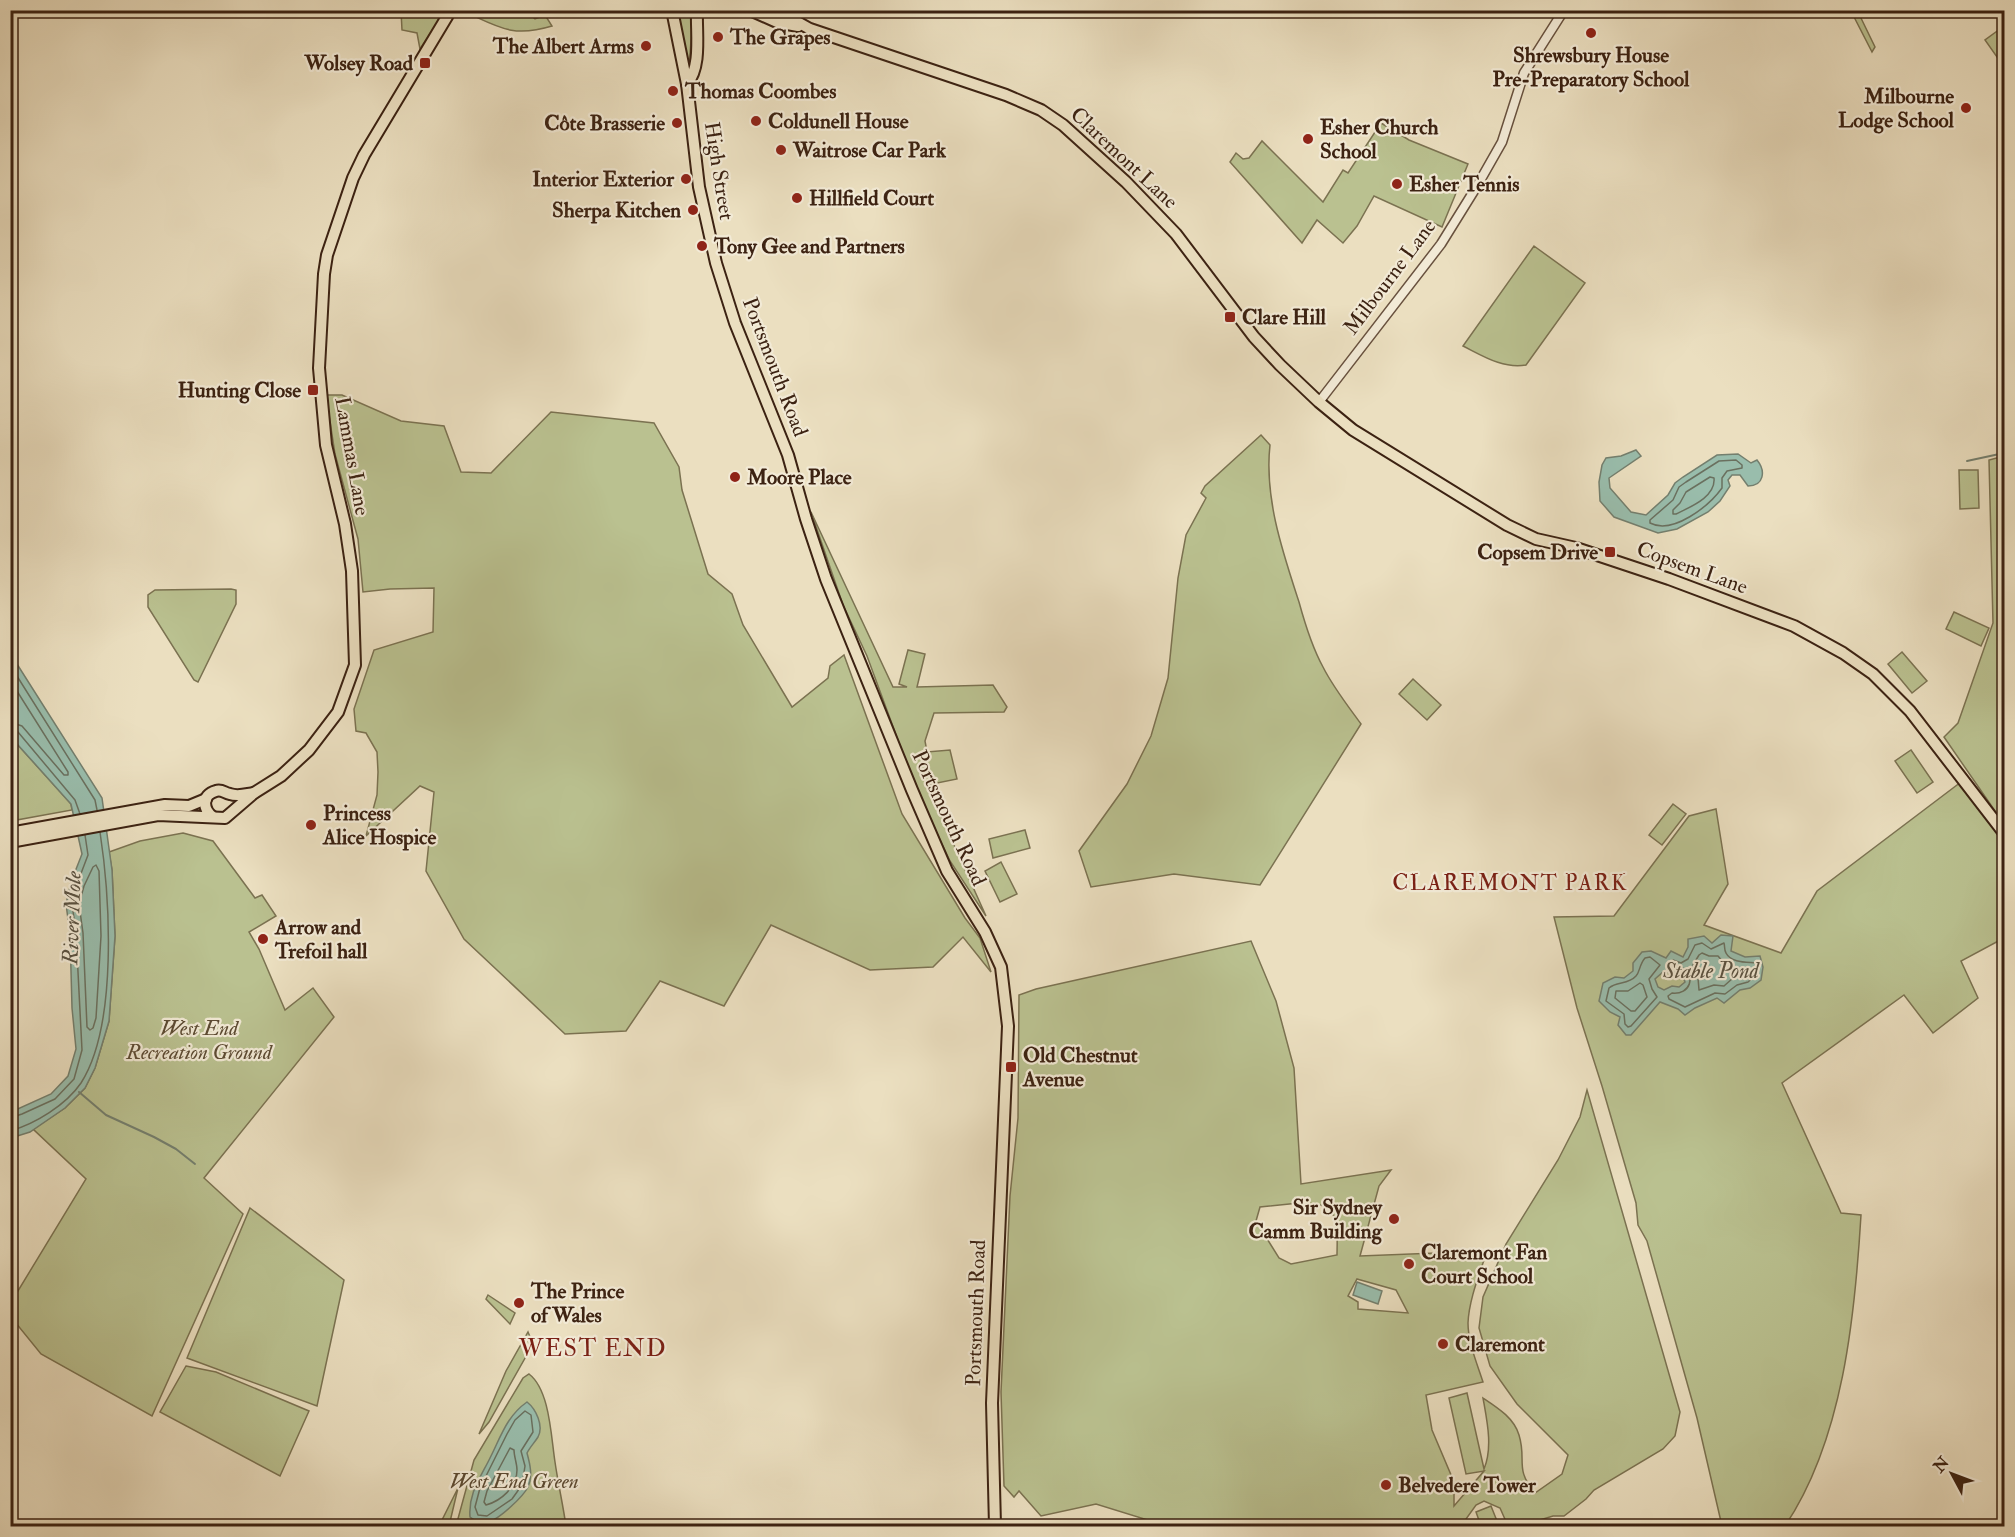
<svg xmlns="http://www.w3.org/2000/svg" width="2015" height="1537" font-family="'IM FELL Double Pica',serif">
  <style>
    .green { fill: #bac190; stroke: #7b7251; stroke-width: 1.5; fill-rule: evenodd }
    .water { fill: #99bdac; stroke: #747f6e; stroke-width: 1.5; fill-rule: evenodd }
    .lines { fill: none; stroke-linecap: round; stroke-linejoin: round }
    .shore { stroke: #6a705f; stroke-width: 1.5 }
    .stream { stroke: #747f6e; stroke-width: 2 }
    .tertiary-casing { stroke: #68513e; stroke-width: 11 }
    .primary-casing { stroke: #3c2212; stroke-width: 14 }
    .tertiary { stroke: #f2ead6; stroke-width: 8 }
    .primary { stroke: #ebdfc0; stroke-width: 10 }
    .poi-dot { fill: #8f2418; stroke: #f2ead6; stroke-width: 2 }
    .labels { text-anchor: middle; dominant-baseline: central; stroke-width: 4.5; stroke-linejoin: round; paint-order: stroke }
    .poi-label { font-size: 21px; font-weight: bold; fill: #3c2212; stroke: #f2ead6; text-anchor: start }
    .street-label { font-size: 21px; fill: #3c2212; stroke: #f2ead6 }
    .park-label { font-size: 21px; font-style: italic; fill: #5c4a32; stroke: #f2ead6 }
    .neighbourhood-label { font-size: 22px; letter-spacing: 1.5px; fill: #7a1f14; stroke: #f2ead6 }
    .water-label { font-size: 22px; font-style: italic; fill: #585040; stroke: #f2ead6 }
    .quarter-label { font-size: 24px; letter-spacing: 1.5px; fill: #7a1f14; stroke: #f2ead6 }
  </style>
  <rect width="100%" height="100%" fill="#ebdfc0"/>
  <filter id="stains"><feTurbulence type="fractalNoise" baseFrequency=".00333" numOctaves="4"/><feColorMatrix values="0 0 0 0 .2 0 0 0 0 .09 0 0 0 0 .02 0 0 0 .5 -.17"/></filter>
  <radialGradient id="worn" r=".72"><stop offset=".6" stop-color="#630" stop-opacity="0"/><stop offset="1" stop-color="#630" stop-opacity=".3"/></radialGradient>
  <g class="green">
    <polygon points="401,11 445,11 420,49 417,33 402,30"/>
    <path d="M463,11H526L535,19L545,15L552,26C512,38 499,27 463,11Z"/>
    <polygon points="676,11 693,11 689,69"/>
    <polygon points="1851,11 1857,11 1859,14 1875,47 1872,52"/>
    <polygon points="2000,29 2004,35 2004,67 1985,40"/>
    <polygon points="1381,123 1409,140 1468,164 1442,227 1374,196 1357,226 1343,243 1317,220 1302,243 1230,162 1236,153 1243,159 1249,158 1262,141 1323,202 1343,170 1348,173"/>
    <path d="M1534,246L1585,283L1526,365C1503,369 1483,356 1463,346Z"/>
    <polygon points="326,395 342,395 401,421 444,426 461,472 491,473 551,412 654,423 679,467 682,490 708,574 732,594 743,625 792,707 828,678 830,666 844,655 902,814 965,918 980,938 991,972 963,937 933,967 870,970 771,925 724,1006 660,981 626,1031 565,1034 464,939 426,871 434,792 420,786 366,836 377,795 378,772 377,752 366,733 356,731 354,709 374,650 433,632 434,588 390,589 363,592 358,539 335,454"/>
    <path d="M1261,435L1270,445C1264,498 1283,553 1299,602C1305,624 1312,647 1323,667C1333,687 1348,706 1361,724L1260,885L1174,874L1091,887L1079,851L1127,784L1151,736L1168,678L1178,578L1186,535L1206,498L1201,493L1205,486Z"/>
    <polygon points="2004,456 2004,824 1944,737 1958,723 1993,623 1989,460"/>
    <polygon points="1959,470 1978,470 1979,508 1960,509"/>
    <polygon points="811,512 893,687 907,687 899,684 908,650 925,654 917,687 993,685 1007,707 1004,712 934,713 925,741 927,752 950,750 957,779 927,785 986,916 950,861 916,789 867,656 843,605"/>
    <polygon points="231,589 236,590 236,604 198,682 194,680 148,607 148,595 155,590"/>
    <polygon points="1954,612 1989,628 1981,646 1946,629"/>
    <polygon points="1902,652 1927,681 1912,693 1888,664"/>
    <polygon points="1413,679 1441,705 1427,720 1399,694"/>
    <polygon points="10,732 18,745 71,804 72,810 11,821"/>
    <polygon points="1911,750 1933,782 1917,793 1895,761"/>
    <path d="M1961,782L2004,840V938L1961,961L1978,998L1933,1033L1904,995L1782,1083L1841,1213L1861,1215C1855,1316 1843,1440 1785,1526H1722L1697,1418L1647,1241L1638,1225L1636,1203L1602,1086L1577,1008L1554,917L1614,916L1689,816L1716,809L1728,884L1704,925L1781,953L1817,891Z"/>
    <polygon points="1673,804 1686,814 1662,845 1649,835"/>
    <polygon points="1025,830 1030,848 993,858 989,839"/>
    <polygon points="183,833 213,841 255,898 262,895 276,916 249,932 259,949 285,1010 313,988 334,1017 204,1178 243,1214 152,1416 41,1354 11,1317 10,1304 86,1179 33,1129 65,1108 85,1088 95,1068 109,1021 115,936 112,870 109,852 140,841"/>
    <polygon points="1001,862 1017,894 1000,902 985,871"/>
    <path d="M1251,941L1276,1001L1294,1068L1301,1184L1391,1170L1379,1186L1360,1256L1487,1251C1480,1273 1469,1299 1468,1323C1468,1343 1477,1363 1483,1382L1426,1395L1432,1430L1454,1482V1506L1484,1471L1466,1474L1449,1398L1467,1393L1484,1469C1493,1447 1487,1421 1483,1398C1498,1408 1514,1418 1519,1435C1527,1461 1514,1468 1535,1493L1562,1474L1568,1455L1517,1404L1490,1366L1479,1328L1483,1297L1506,1244L1558,1160L1580,1117L1587,1090L1680,1412L1675,1436L1663,1449L1594,1490L1586,1499L1564,1516H1553L1527,1524L1531,1526L1523,1525L1508,1526L1500,1508L1484,1501L1476,1505L1461,1526H1151V1521L1096,1504L1041,1516L1019,1491L1014,1497L1004,1486L1001,1392L1010,1196L1018,1118L1019,995L1036,989ZM1299,1203C1307,1203 1316,1203 1324,1206C1340,1211 1337,1241 1337,1255L1291,1264L1279,1258L1256,1221L1260,1207ZM1357,1279L1396,1290L1408,1313L1358,1309V1302L1348,1296Z"/>
    <polygon points="250,1208 344,1280 317,1406 187,1358"/>
    <polygon points="488,1295 515,1313 510,1324 486,1299"/>
    <polygon points="528,1332 533,1344 489,1422 479,1434 506,1371"/>
    <polygon points="186,1366 216,1372 309,1411 280,1476 160,1412"/>
    <path d="M529,1374C550,1390 551,1437 555,1462C558,1483 563,1505 566,1526H456L474,1460L523,1378Z"/>
    <polygon points="458,1488 449,1526 439,1526"/>
    <polygon points="1491,1506 1499,1526 1481,1526 1476,1512"/>
  </g>
  <g class="water">
    <path d="M1636,450L1641,456L1609,478L1610,488L1631,512L1646,515L1668,495L1675,483L1683,477L1717,455L1738,454L1751,463L1757,460C1766,471 1764,486 1748,486L1740,475H1732L1728,480L1730,486L1720,501L1708,512L1677,529L1658,533L1614,517L1600,501L1599,482L1602,465L1606,458L1621,456Z"/>
    <polygon points="10,653 102,798 112,870 115,936 109,1021 95,1068 85,1088 65,1108 30,1132 11,1138 11,1112 51,1094 68,1076 76,1049 72,1008 70,934 66,904 71,882 82,854 71,804 18,745 11,732"/>
    <path d="M1721,935L1733,936L1731,951L1745,957L1760,956L1763,967L1761,980L1750,988L1740,990L1724,1003L1717,998L1695,1008L1685,1015L1678,1009L1660,1002L1631,1035H1626L1618,1025L1620,1017L1610,1012L1599,1001L1603,983L1615,977L1624,978L1633,971V963L1642,952L1651,951L1666,958L1671,951L1683,957L1688,947V939L1704,936L1712,943ZM1663,972L1682,974L1685,982L1679,987L1672,986L1664,990L1658,987L1655,979Z"/>
    <polygon points="1357,1282 1382,1291 1378,1304 1353,1295"/>
    <path d="M527,1402C536,1409 544,1426 538,1437C535,1442 530,1447 527,1453C530,1464 533,1476 528,1487C523,1497 500,1518 489,1522C482,1524 475,1521 470,1517C468,1493 481,1477 491,1456C501,1436 507,1416 527,1402Z"/>
  </g>
  <g class="lines">
    <g class="shore">
      <path d="M1736,460L1742,465V468L1727,471L1722,478V488C1709,506 1673,535 1650,523V520L1673,500L1679,487L1686,482L1719,461Z"/>
      <path d="M1710,477L1714,478C1716,497 1690,507 1676,514H1673V510L1680,503L1686,492Z"/>
      <polyline points="10,665 95,800 97,810"/>
      <polyline points="10,680 68,772 68,775 64,775 22,726 10,722"/>
      <polyline points="10,730 18,732 75,800 80,814"/>
      <polygon points="96,865 99,871 101,936 96,1018 93,1028 90,1030 87,1027 83,933 79,904 84,886 93,867"/>
      <path d="M1702,943L1711,949L1724,943C1725,946 1724,950 1726,953C1731,963 1747,962 1756,963V975L1748,982L1737,985L1725,994L1715,993L1685,1007L1669,999L1668,996L1672,993C1690,995 1697,976 1681,967H1671L1669,964L1673,960L1681,963L1688,959L1695,945Z"/>
      <polygon points="1702,953 1709,956 1718,956 1724,963 1742,971 1743,974 1733,978 1724,986 1714,985 1699,990 1698,978 1693,965 1699,955"/>
      <path d="M1650,957L1660,965L1649,979L1652,989L1657,997L1631,1026L1628,1027L1625,1024L1624,1014L1606,1001L1609,988C1617,981 1628,985 1636,976C1640,972 1639,965 1645,958Z"/>
      <polygon points="1640,983 1643,985 1647,997 1635,1011 1631,1011 1615,998 1616,991 1628,991"/>
      <polyline points="10,1118 22,1114 55,1099 74,1079 82,1050 76,933 72,904 77,884 88,855 85,835"/>
      <path d="M10,1131C35,1124 66,1105 81,1083C118,1025 110,898 100,832"/>
      <polygon points="525,1411 531,1415 533,1432 521,1451 525,1466 522,1485 512,1499 487,1516 478,1515 475,1507 480,1488 507,1434 515,1420"/>
      <path d="M510,1448L514,1450C514,1457 517,1463 517,1470C517,1487 501,1501 486,1505L484,1502L487,1491Z"/>
    </g>
    <g class="stream">
      <polyline points="1967,461 2004,453"/>
      <polyline points="79,1092 106,1115 154,1137 176,1149 195,1164"/>
    </g>
    <defs>
      <polyline id="tertiary" points="1319,402 1441,244 1477,186 1502,142 1524,73 1564,10"/>
      <g id="primary">
        <polyline points="672,10 687,84 699,187 716,263 735,323 788,455 806,519 826,579 912,790 947,871 985,932 1001,967 1008,1026 992,1403 995,1526"/>
        <polyline points="750,10 777,22 798,26"/>
        <polyline points="776,10 810,29 1006,95 1041,110 1063,125 1126,182 1176,234 1254,337 1280,365 1319,402 1353,430 1507,525 1536,539 1576,548 1669,579 1794,626 1843,653 1873,674 1910,711 2004,833"/>
        <path d="M687,84C702,66 696,33 697,10"/>
        <path d="M213,817C203,810 201,795 216,791C222,789 224,793 230,794C238,797 246,794 254,793"/>
        <polyline points="10,833 165,805 189,806 206,799"/>
        <polyline points="10,842 158,815 225,818 254,793 281,776 309,750 338,712 355,665 352,571 345,524 326,445 319,368 324,274 327,255 353,178 364,155 451,10"/>
      </g>
    </defs>
    <use href="#tertiary" class="tertiary-casing"/>
    <use href="#primary" class="primary-casing"/>
    <use href="#tertiary" class="tertiary"/>
    <use href="#primary" class="primary"/>
  </g>
  <g class="poi-dot">
    <circle cx="1591" cy="33" r="6"/>
    <circle cx="718" cy="37" r="6"/>
    <circle cx="646" cy="46" r="6"/>
    <rect x="419" y="57" width="12" height="12" rx="3"/>
    <circle cx="673" cy="91" r="6"/>
    <circle cx="1966" cy="108" r="6"/>
    <circle cx="756" cy="121" r="6"/>
    <circle cx="677" cy="123" r="6"/>
    <circle cx="1308" cy="139" r="6"/>
    <circle cx="781" cy="150" r="6"/>
    <circle cx="686" cy="179" r="6"/>
    <circle cx="1397" cy="184" r="6"/>
    <circle cx="797" cy="198" r="6"/>
    <circle cx="693" cy="210" r="6"/>
    <circle cx="702" cy="246" r="6"/>
    <rect x="1224" y="311" width="12" height="12" rx="3"/>
    <rect x="307" y="384" width="12" height="12" rx="3"/>
    <circle cx="735" cy="477" r="6"/>
    <rect x="1604" y="546" width="12" height="12" rx="3"/>
    <circle cx="311" cy="825" r="6"/>
    <circle cx="263" cy="939" r="6"/>
    <rect x="1005" y="1061" width="12" height="12" rx="3"/>
    <circle cx="1394" cy="1219" r="6"/>
    <circle cx="1409" cy="1264" r="6"/>
    <circle cx="519" cy="1303" r="6"/>
    <circle cx="1443" cy="1344" r="6"/>
    <circle cx="1386" cy="1485" r="6"/>
  </g>
  <g class="labels">
    <g class="poi-label">
      <text x="730" y="37">The Grapes</text>
      <text x="634" y="46" text-anchor="end">The Albert Arms</text>
      <text x="1591" y="55" text-anchor="middle">Shrewsbury House<tspan x="1591" dy="24">Pre-Preparatory School</tspan></text>
      <text x="413" y="63" text-anchor="end">Wolsey Road</text>
      <text x="685" y="91">Thomas Coombes</text>
      <text x="1954" y="96" text-anchor="end">Milbourne<tspan x="1954" dy="24">Lodge School</tspan></text>
      <text x="768" y="121">Coldunell House</text>
      <text x="665" y="123" text-anchor="end">Côte Brasserie</text>
      <text x="1320" y="127">Esher Church<tspan x="1320" dy="24">School</tspan></text>
      <text x="793" y="150">Waitrose Car Park</text>
      <text x="674" y="179" text-anchor="end">Interior Exterior</text>
      <text x="1409" y="184">Esher Tennis</text>
      <text x="809" y="198">Hillfield Court</text>
      <text x="681" y="210" text-anchor="end">Sherpa Kitchen</text>
      <text x="714" y="246">Tony Gee and Partners</text>
      <text x="1242" y="317">Clare Hill</text>
      <text x="301" y="390" text-anchor="end">Hunting Close</text>
      <text x="747" y="477">Moore Place</text>
      <text x="1598" y="552" text-anchor="end">Copsem Drive</text>
      <text x="323" y="813">Princess<tspan x="323" dy="24">Alice Hospice</tspan></text>
      <text x="275" y="927">Arrow and<tspan x="275" dy="24">Trefoil hall</tspan></text>
      <text x="1023" y="1055">Old Chestnut<tspan x="1023" dy="24">Avenue</tspan></text>
      <text x="1382" y="1207" text-anchor="end">Sir Sydney<tspan x="1382" dy="24">Camm Building</tspan></text>
      <text x="1421" y="1252">Claremont Fan<tspan x="1421" dy="24">Court School</tspan></text>
      <text x="531" y="1291">The Prince<tspan x="531" dy="24">of Wales</tspan></text>
      <text x="1455" y="1344">Claremont</text>
      <text x="1398" y="1485">Belvedere Tower</text>
    </g>
    <g class="street-label">
      <text transform="translate(1124 158) rotate(43)">Claremont Lane</text>
      <text transform="translate(719 171) rotate(81)">High Street</text>
      <text transform="translate(1390 277) rotate(-53)">Milbourne Lane</text>
      <text transform="translate(775 367) rotate(69)">Portsmouth Road</text>
      <text transform="translate(352 456) rotate(80)">Lammas Lane</text>
      <text transform="translate(1692 568) rotate(20)">Copsem Lane</text>
      <text transform="translate(949 818) rotate(65)">Portsmouth Road</text>
      <text transform="translate(976 1313) rotate(-88)">Portsmouth Road</text>
    </g>
    <g class="park-label">
      <text x="199" y="1028">West End<tspan x="199" dy="24">Recreation Ground</tspan></text>
      <text x="514" y="1481">West End Green</text>
    </g>
    <g class="neighbourhood-label">
      <text x="1510" y="883">CLAREMONT PARK</text>
    </g>
    <g class="water-label">
      <text transform="translate(72 918) rotate(-88)">River Mole</text>
      <text x="1711" y="971">Stable Pond</text>
    </g>
    <g class="quarter-label">
      <text x="593" y="1348">WEST END</text>
    </g>
  </g>
  <rect width="2015" height="1537" fill="none" stroke="#ebdfc0" stroke-width="36"/>
  <rect x="12" y="12" width="1991" height="1513" fill="none" stroke="#3c2212" stroke-width="3"/>
  <rect x="18" y="18" width="1979" height="1501" fill="none" stroke="#3c2212" stroke-width="1.5"/>
  <g transform="translate(1952 1474) rotate(311)" stroke="#f2ead6" stroke-width="4.5" paint-order="stroke">
  <path d="M0-4.5L10 22L0 15L-10 22Z" fill="#3c2212"/>
  <text y="-9" font-size="16" font-weight="bold" text-anchor="middle" fill="#3c2212">N</text>
  </g>
  <rect width="100%" height="100%" filter="url(#stains)"/>
  <rect width="100%" height="100%" fill="url(#worn)"/>
</svg>
